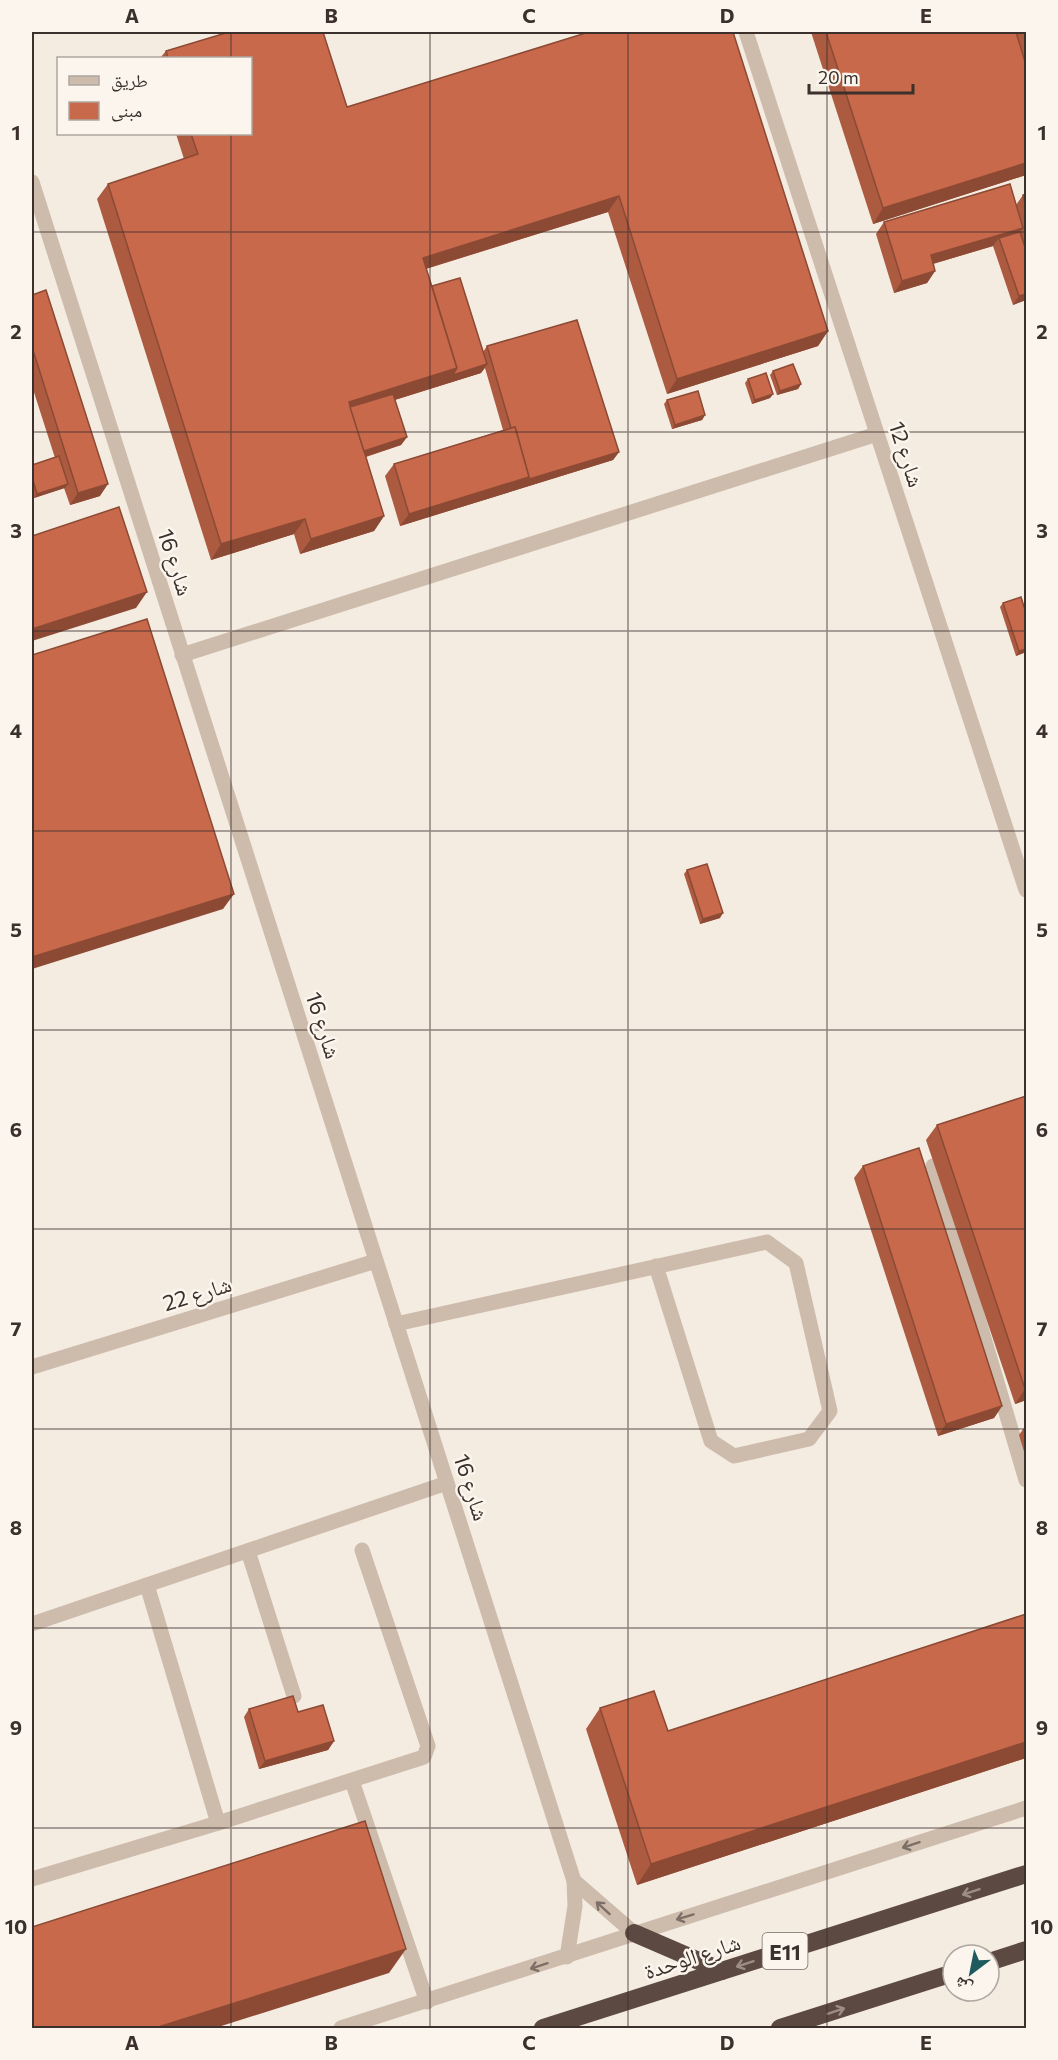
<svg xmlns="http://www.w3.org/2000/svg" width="1058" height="2060" font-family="Commissioner,'Noto Naskh Arabic',sans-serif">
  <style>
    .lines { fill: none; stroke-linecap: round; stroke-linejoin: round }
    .minor { stroke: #cdbbac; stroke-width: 15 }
    .highway { stroke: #5c4a42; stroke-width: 18 }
    .wall { fill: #ac5a40 }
    .shaded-wall { fill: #8c4a34 }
    .building { fill: #c8694b; stroke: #8c4a34; stroke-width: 1.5 }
    .oneway { stroke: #7d6f65 }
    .oneway2 { stroke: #9c8e87 }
    .grid { fill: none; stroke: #3b302b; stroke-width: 1.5; stroke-opacity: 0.55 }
    .labels { text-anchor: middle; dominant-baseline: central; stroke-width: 5; stroke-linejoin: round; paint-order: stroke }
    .shield { fill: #fbf5ee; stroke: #756b66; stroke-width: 1.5 }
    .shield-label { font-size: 21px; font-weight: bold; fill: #3b302b }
    .street-label { font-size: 22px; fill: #3b302b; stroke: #fbf5ee }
    .neatline { fill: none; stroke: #3b302b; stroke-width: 2 }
    .grid-label { font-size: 20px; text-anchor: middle; font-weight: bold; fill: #3b302b }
  </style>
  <rect width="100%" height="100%" fill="#f4ebe1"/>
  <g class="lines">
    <g class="minor">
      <polyline points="746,32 1026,890"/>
      <polyline points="32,182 574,1881 575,1906 567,1957"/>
      <polyline points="182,655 877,434"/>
      <polyline points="933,1166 1026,1480"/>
      <polyline points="396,1324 767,1242 796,1263 830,1411 809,1439 734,1456 711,1441 656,1266"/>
      <polyline points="32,1367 376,1261"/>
      <polyline points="248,1551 294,1696"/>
      <polyline points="147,1585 218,1823"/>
      <polyline points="32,1624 447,1483"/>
      <polyline points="352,1781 427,2002"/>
      <polyline points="32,1879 218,1823 424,1757 428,1746 362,1550"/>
      <polyline points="574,1881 634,1933"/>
      <polyline points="341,2028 1026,1808"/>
    </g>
    <g class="highway">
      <polyline points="634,1933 722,1971"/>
      <polyline points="989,1962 1026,1950"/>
      <polyline points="543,2028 1026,1874"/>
      <polyline points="780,2028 953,1973"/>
    </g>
  </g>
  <g class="wall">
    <polygon points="229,32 323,32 347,107 589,32 733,32 828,331 818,346 667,394 608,212 426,269 432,286 460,278 483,352 487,346 577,320 619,452 613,460 400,526 385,476 394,464 503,430 485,368 481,373 395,400 407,437 401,445 366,457 384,516 374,531 300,554 294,534 211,560 97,199 108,184 184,159 176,134 250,134 250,58 160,58 166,51"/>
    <polygon points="811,32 1026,32 1026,175 873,224"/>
    <polygon points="1026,194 1026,300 1013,305 993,246 933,264 935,271 927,283 894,293 876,234 884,222 1016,205 1023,195"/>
    <polygon points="32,295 100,496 70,505 64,488 34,498 32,490 32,465 55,458 32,386"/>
    <polygon points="773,371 801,384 798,389 777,395 770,375"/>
    <polygon points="748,379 773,394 770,398 752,404 745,383"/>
    <polygon points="667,400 705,415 702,420 672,429 664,404"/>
    <polygon points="1003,603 1026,652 1016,656 1000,607"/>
    <polygon points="687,870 720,918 700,924 684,874"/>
    <polygon points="1026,1096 1026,1400 1015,1404 926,1140 937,1125"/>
    <polygon points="863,1166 1002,1406 994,1418 938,1436 854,1178"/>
    <polygon points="1026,1425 1026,1458 1019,1435"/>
    <polygon points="1026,1614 1026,1758 637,1885 586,1729 600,1708 668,1731"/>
    <polygon points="249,1709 298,1712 334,1741 328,1750 259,1769 244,1717"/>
  </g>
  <g class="shaded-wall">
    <polygon points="1026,163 1026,175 873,224 883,208"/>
    <polygon points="619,196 608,212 412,273 423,258"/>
    <polygon points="1023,228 1014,240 999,238 993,246 922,267 931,255"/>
    <polygon points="935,271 927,283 894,293 902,281"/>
    <polygon points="1026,294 1026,300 1013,305 1019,296"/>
    <polygon points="828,331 818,346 667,394 677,379"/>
    <polygon points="487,364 481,373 346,415 349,402 457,368"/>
    <polygon points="801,384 798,389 777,395 780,391"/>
    <polygon points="773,394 770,398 752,404 755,400"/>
    <polygon points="705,415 702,420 672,429 675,425"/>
    <polygon points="407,437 401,445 352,461 358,453"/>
    <polygon points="619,452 613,460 400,526 409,514 529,477"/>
    <polygon points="68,484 65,488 34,498 37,494"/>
    <polygon points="108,484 100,496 70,505 78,493"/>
    <polygon points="384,516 374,531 300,554 311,539"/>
    <polygon points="305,519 294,534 211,560 221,544"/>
    <polygon points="147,592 136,608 32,641 32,629"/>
    <polygon points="1026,649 1026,652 1016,656 1019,651"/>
    <polygon points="234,894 223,909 32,969 32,957"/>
    <polygon points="723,913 720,918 700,924 703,919"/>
    <polygon points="1025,1389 1026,1389 1026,1400 1015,1404"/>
    <polygon points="1002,1406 994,1418 938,1436 946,1424"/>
    <polygon points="334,1741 328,1750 259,1769 265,1761"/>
    <polygon points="1026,1742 1026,1758 637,1885 651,1864"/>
    <polygon points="406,1949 389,1973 215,2028 155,2028"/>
  </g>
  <g class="building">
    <polygon points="229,32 323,32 347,107 589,32 733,32 828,331 677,379 619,196 423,258 457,368 349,402 384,516 311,539 305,519 221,544 108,184 198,154 191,134 250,134 250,58 168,58 166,51"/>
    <polygon points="826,32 1016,32 1026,65 1026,163 883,208"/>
    <polygon points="1010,184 1023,228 931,255 935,271 902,281 884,222"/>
    <polygon points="1026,194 1026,207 1023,195"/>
    <polygon points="1020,232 1026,250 1026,294 1019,296 999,238"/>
    <polygon points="460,278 487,364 453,375 457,368 432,286"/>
    <polygon points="46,290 108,484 78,493 32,347 32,295"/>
    <polygon points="577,320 619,452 526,480 529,477 515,427 511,428 487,346"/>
    <polygon points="793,364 801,384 780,391 773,371"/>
    <polygon points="766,373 773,394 755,400 748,379"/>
    <polygon points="698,391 705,415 675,425 667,400"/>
    <polygon points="393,394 407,437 364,451 350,407"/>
    <polygon points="515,427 529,477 409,514 394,464"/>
    <polygon points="59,456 68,484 37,494 32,477 32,465"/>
    <polygon points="119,507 147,592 32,629 32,536"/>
    <polygon points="1021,597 1026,613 1026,649 1019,651 1003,603"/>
    <polygon points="147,619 234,894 32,957 32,655"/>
    <polygon points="707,864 723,913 703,919 687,870"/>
    <polygon points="1026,1096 1026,1389 1025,1389 937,1125"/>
    <polygon points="919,1148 1002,1406 946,1424 863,1166"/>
    <polygon points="1026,1614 1026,1742 651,1864 600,1708 654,1691 668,1731"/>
    <polygon points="293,1696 298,1712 323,1705 334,1741 265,1761 249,1709"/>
    <polygon points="365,1821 406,1949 155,2028 32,2028 32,1927"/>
  </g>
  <defs><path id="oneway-shaft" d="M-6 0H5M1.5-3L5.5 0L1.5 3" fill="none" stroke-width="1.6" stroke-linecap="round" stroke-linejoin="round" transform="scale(1.5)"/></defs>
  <g class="oneway">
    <use href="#oneway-shaft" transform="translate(911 1845) rotate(162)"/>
    <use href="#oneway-shaft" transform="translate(603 1908) rotate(-138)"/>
    <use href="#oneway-shaft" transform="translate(685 1917) rotate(163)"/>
    <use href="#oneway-shaft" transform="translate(539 1966) rotate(162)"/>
  </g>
  <g class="oneway2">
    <use href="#oneway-shaft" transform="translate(971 1892) rotate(162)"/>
    <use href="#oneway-shaft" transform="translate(745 1964) rotate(162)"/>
    <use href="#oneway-shaft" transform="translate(836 2011) rotate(-18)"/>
  </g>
  <path class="grid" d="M231,32V58M430,32V2028M628,32V2028M827,32V2028M231,134V2028M32,232H1026M32,432H1026M32,631H1026M32,831H1026M32,1030H1026M32,1229H1026M32,1429H1026M32,1628H1026M32,1828H1026"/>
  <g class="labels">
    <rect class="shield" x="762.5" y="1933" width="45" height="36" rx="4.5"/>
    <g class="shield-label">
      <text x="785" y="1951">E11</text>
    </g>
    <g class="street-label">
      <text transform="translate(907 454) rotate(72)">شارع 12</text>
      <text transform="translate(176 562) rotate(72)">شارع 16</text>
      <text transform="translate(324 1025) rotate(72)">شارع 16</text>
      <text transform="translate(197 1293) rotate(-17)">شارع 22</text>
      <text transform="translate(472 1487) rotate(72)">شارع 16</text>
      <text transform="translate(692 1956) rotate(-18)">شارع الوحدة</text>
    </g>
  </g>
  <rect width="1058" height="2060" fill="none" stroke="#fbf5ee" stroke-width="66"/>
  <rect x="57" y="57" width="195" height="78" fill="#fbf5ee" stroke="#aea6a0" stroke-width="1.5"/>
  <rect x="69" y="76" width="30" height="9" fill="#cdbbac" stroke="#aea6a0" stroke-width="1.5"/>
  <text x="111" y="87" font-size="18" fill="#3b302b">طريق</text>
  <rect x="69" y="102" width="30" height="18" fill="#c8694b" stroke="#aea6a0" stroke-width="1.5"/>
  <text x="111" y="117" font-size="18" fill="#3b302b">مبنى</text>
  <g transform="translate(971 1973) rotate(212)"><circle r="28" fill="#fbf5ee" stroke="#aea6a0" stroke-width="1.5"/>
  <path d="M0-4.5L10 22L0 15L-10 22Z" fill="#1f5a5e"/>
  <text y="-9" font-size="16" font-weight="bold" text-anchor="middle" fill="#3b302b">ش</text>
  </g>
  <path d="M809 84v9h104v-9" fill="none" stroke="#3b302b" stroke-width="3"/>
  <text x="818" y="84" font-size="18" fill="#3b302b" stroke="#fbf5ee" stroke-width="4.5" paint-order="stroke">20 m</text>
  <rect x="33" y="33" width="992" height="1994" class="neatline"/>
  <g class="grid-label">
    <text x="132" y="23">A</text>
    <text x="331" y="23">B</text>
    <text x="529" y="23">C</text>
    <text x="727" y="23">D</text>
    <text x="926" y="23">E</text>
    <text x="16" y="140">1</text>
    <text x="1042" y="140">1</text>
    <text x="16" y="339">2</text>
    <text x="1042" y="339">2</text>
    <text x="16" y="538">3</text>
    <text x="1042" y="538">3</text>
    <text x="16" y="738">4</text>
    <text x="1042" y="738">4</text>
    <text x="16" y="937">5</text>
    <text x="1042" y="937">5</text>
    <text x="16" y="1137">6</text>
    <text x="1042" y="1137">6</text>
    <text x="16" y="1336">7</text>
    <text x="1042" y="1336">7</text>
    <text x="16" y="1535">8</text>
    <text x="1042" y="1535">8</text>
    <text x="16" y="1735">9</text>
    <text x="1042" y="1735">9</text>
    <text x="16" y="1934">10</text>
    <text x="1042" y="1934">10</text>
    <text x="132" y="2050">A</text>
    <text x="331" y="2050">B</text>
    <text x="529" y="2050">C</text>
    <text x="727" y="2050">D</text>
    <text x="926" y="2050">E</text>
  </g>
</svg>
